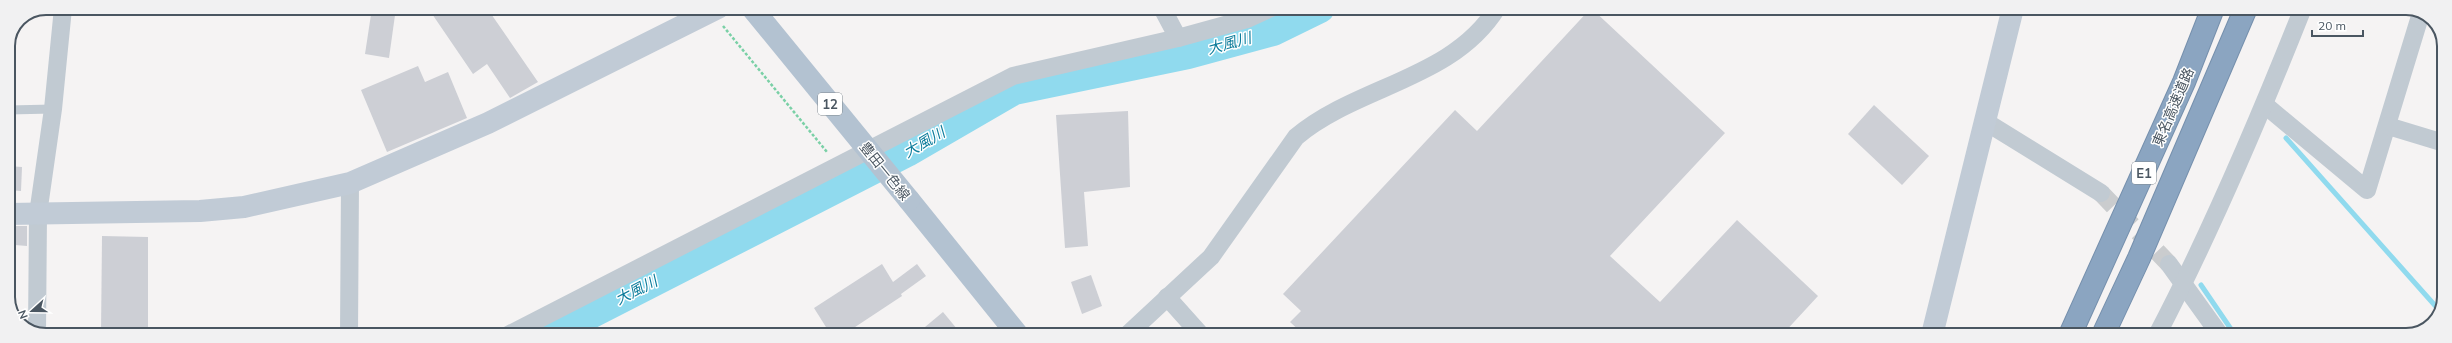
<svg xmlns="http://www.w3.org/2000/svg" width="2452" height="343" font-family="Mulish,'Noto Sans JP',sans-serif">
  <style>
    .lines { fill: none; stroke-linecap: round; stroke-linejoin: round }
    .stream { stroke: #90daee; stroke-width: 5 }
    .river { stroke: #90daee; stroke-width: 30 }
    .building { fill: #cdcfd5 }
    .street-tunnel { stroke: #caccce; stroke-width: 18; stroke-dasharray: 18 9; stroke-linecap: butt }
    .highway-casing { stroke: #7690ad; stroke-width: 24 }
    .path { stroke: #7ad0a6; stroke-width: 2.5; stroke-dasharray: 3 2; stroke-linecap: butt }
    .lane { stroke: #c1cad2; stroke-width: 9 }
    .street { stroke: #c1cad2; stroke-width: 18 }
    .secondary { stroke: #c1cbd6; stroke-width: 22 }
    .primary { stroke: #b3c2d1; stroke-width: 22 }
    .highway { stroke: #8ba5c1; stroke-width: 22 }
    .primary-bridge { stroke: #b3c2d1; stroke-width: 22 }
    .labels { text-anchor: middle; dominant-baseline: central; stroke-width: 3; stroke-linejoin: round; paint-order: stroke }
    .shield { fill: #fff; stroke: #808990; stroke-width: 1 }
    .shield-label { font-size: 13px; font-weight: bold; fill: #4a5661 }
    .street-label { font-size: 14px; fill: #4a5661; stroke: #fff }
    .water-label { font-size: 15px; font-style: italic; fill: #0c7c9b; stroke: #fff }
    .rim { fill: none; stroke: #4a5661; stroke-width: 2 }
  </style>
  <rect width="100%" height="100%" fill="#f5f3f3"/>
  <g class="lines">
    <g class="stream">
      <polyline points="2286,138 2439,310"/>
      <polyline points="2201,285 2235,335"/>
    </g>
    <polyline class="river" points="549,335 907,152 1014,90 1188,54 1273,31 1320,8"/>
  </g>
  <g class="building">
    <polygon points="372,8 396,8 389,58 365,54"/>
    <polygon points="428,8 487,8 538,82 510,98 487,64 473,74"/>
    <polygon points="1591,8 1725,133 1610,256 1660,302 1737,220 1818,296 1782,335 1304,335 1290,322 1301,311 1283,294 1455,110 1477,131"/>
    <polygon points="418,66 425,82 448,72 467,118 387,152 361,90"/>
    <polygon points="1874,105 1929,156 1902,185 1848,134"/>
    <polygon points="1128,111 1130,187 1084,192 1088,246 1065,248 1056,115"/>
    <polygon points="8,166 22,167 21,191 8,190"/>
    <polygon points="15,226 27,226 27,246 15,245"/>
    <polygon points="102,236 148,237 148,335 101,335"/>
    <polygon points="882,264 893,282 917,264 926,276 901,294 902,296 843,335 831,335 814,308"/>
    <polygon points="1091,275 1102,306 1082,314 1071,282"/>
    <polygon points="943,312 962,335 917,335 925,327"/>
  </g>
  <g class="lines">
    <polyline class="street-tunnel" points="2101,193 2169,264"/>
    <defs>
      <g id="highway">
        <polyline points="2070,335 2184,82 2213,8"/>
        <polyline points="2103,335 2139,258 2246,8"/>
      </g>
    </defs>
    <use href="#highway" class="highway-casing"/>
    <polyline class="path" points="723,26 827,152"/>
    <polyline class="lane" points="8,110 53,109"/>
    <g class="street">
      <polyline points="1162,8 1178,38"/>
      <polyline points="2265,105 2367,190 2421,13"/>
      <polyline points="1986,122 2101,193"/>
      <polyline points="2388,126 2444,143"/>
      <polyline points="2169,264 2220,335"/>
      <polyline points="1167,297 1201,335"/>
      <polyline points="37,333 38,214 53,109 63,8"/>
      <polyline points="349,335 350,183"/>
      <polyline points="508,335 1013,76 1178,38 1247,19 1271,8"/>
      <path d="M1127,335L1211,257L1296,137C1358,85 1452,80 1497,8"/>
      <path d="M2157,335C2212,230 2259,119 2303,8"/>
    </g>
    <g class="secondary">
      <polyline points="8,214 200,211 244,207 350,183 488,123 718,8"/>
      <polyline points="1932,335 2013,8"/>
    </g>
    <polyline class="primary" points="909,200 1018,335"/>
    <use href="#highway" class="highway"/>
    <polyline class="primary-bridge" points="752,8 909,200"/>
  </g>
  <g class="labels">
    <g class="shield">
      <rect x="818" y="93" width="24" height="22" rx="3"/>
      <rect x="2132" y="162" width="24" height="22" rx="3"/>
    </g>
    <g class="shield-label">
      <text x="830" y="104">12</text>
      <text x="2144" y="173">E1</text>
    </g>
    <g class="street-label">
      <text transform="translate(2173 107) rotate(-67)">東名高速道路</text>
      <text transform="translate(885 171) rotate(51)">豊田一色線</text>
    </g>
    <g class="water-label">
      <text transform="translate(1229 43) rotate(-15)">大風川</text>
      <text transform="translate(924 142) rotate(-30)">大風川</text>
      <text transform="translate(636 290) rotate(-27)">大風川</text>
    </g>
  </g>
  <path d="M0 0H2452V343H0ZM46 15H2406A31 31 0 0 1 2437 46V297A31 31 0 0 1 2406 328H46A31 31 0 0 1 15 297V46A31 31 0 0 1 46 15Z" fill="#f1f1f2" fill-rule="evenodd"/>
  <path class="rim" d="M46 15H2406A31 31 0 0 1 2437 46V297A31 31 0 0 1 2406 328H46A31 31 0 0 1 15 297V46A31 31 0 0 1 46 15Z"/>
  <g transform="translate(32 311) rotate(249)" stroke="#ffffff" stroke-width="3" paint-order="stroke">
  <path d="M0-3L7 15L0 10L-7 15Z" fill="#4a5661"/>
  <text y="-6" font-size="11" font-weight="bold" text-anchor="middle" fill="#4a5661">N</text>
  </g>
  <path d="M2312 30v6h51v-6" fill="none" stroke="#4a5661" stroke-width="2"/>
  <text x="2318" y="30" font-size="12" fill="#4a5661" stroke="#ffffff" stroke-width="3" paint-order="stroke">20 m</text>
</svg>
